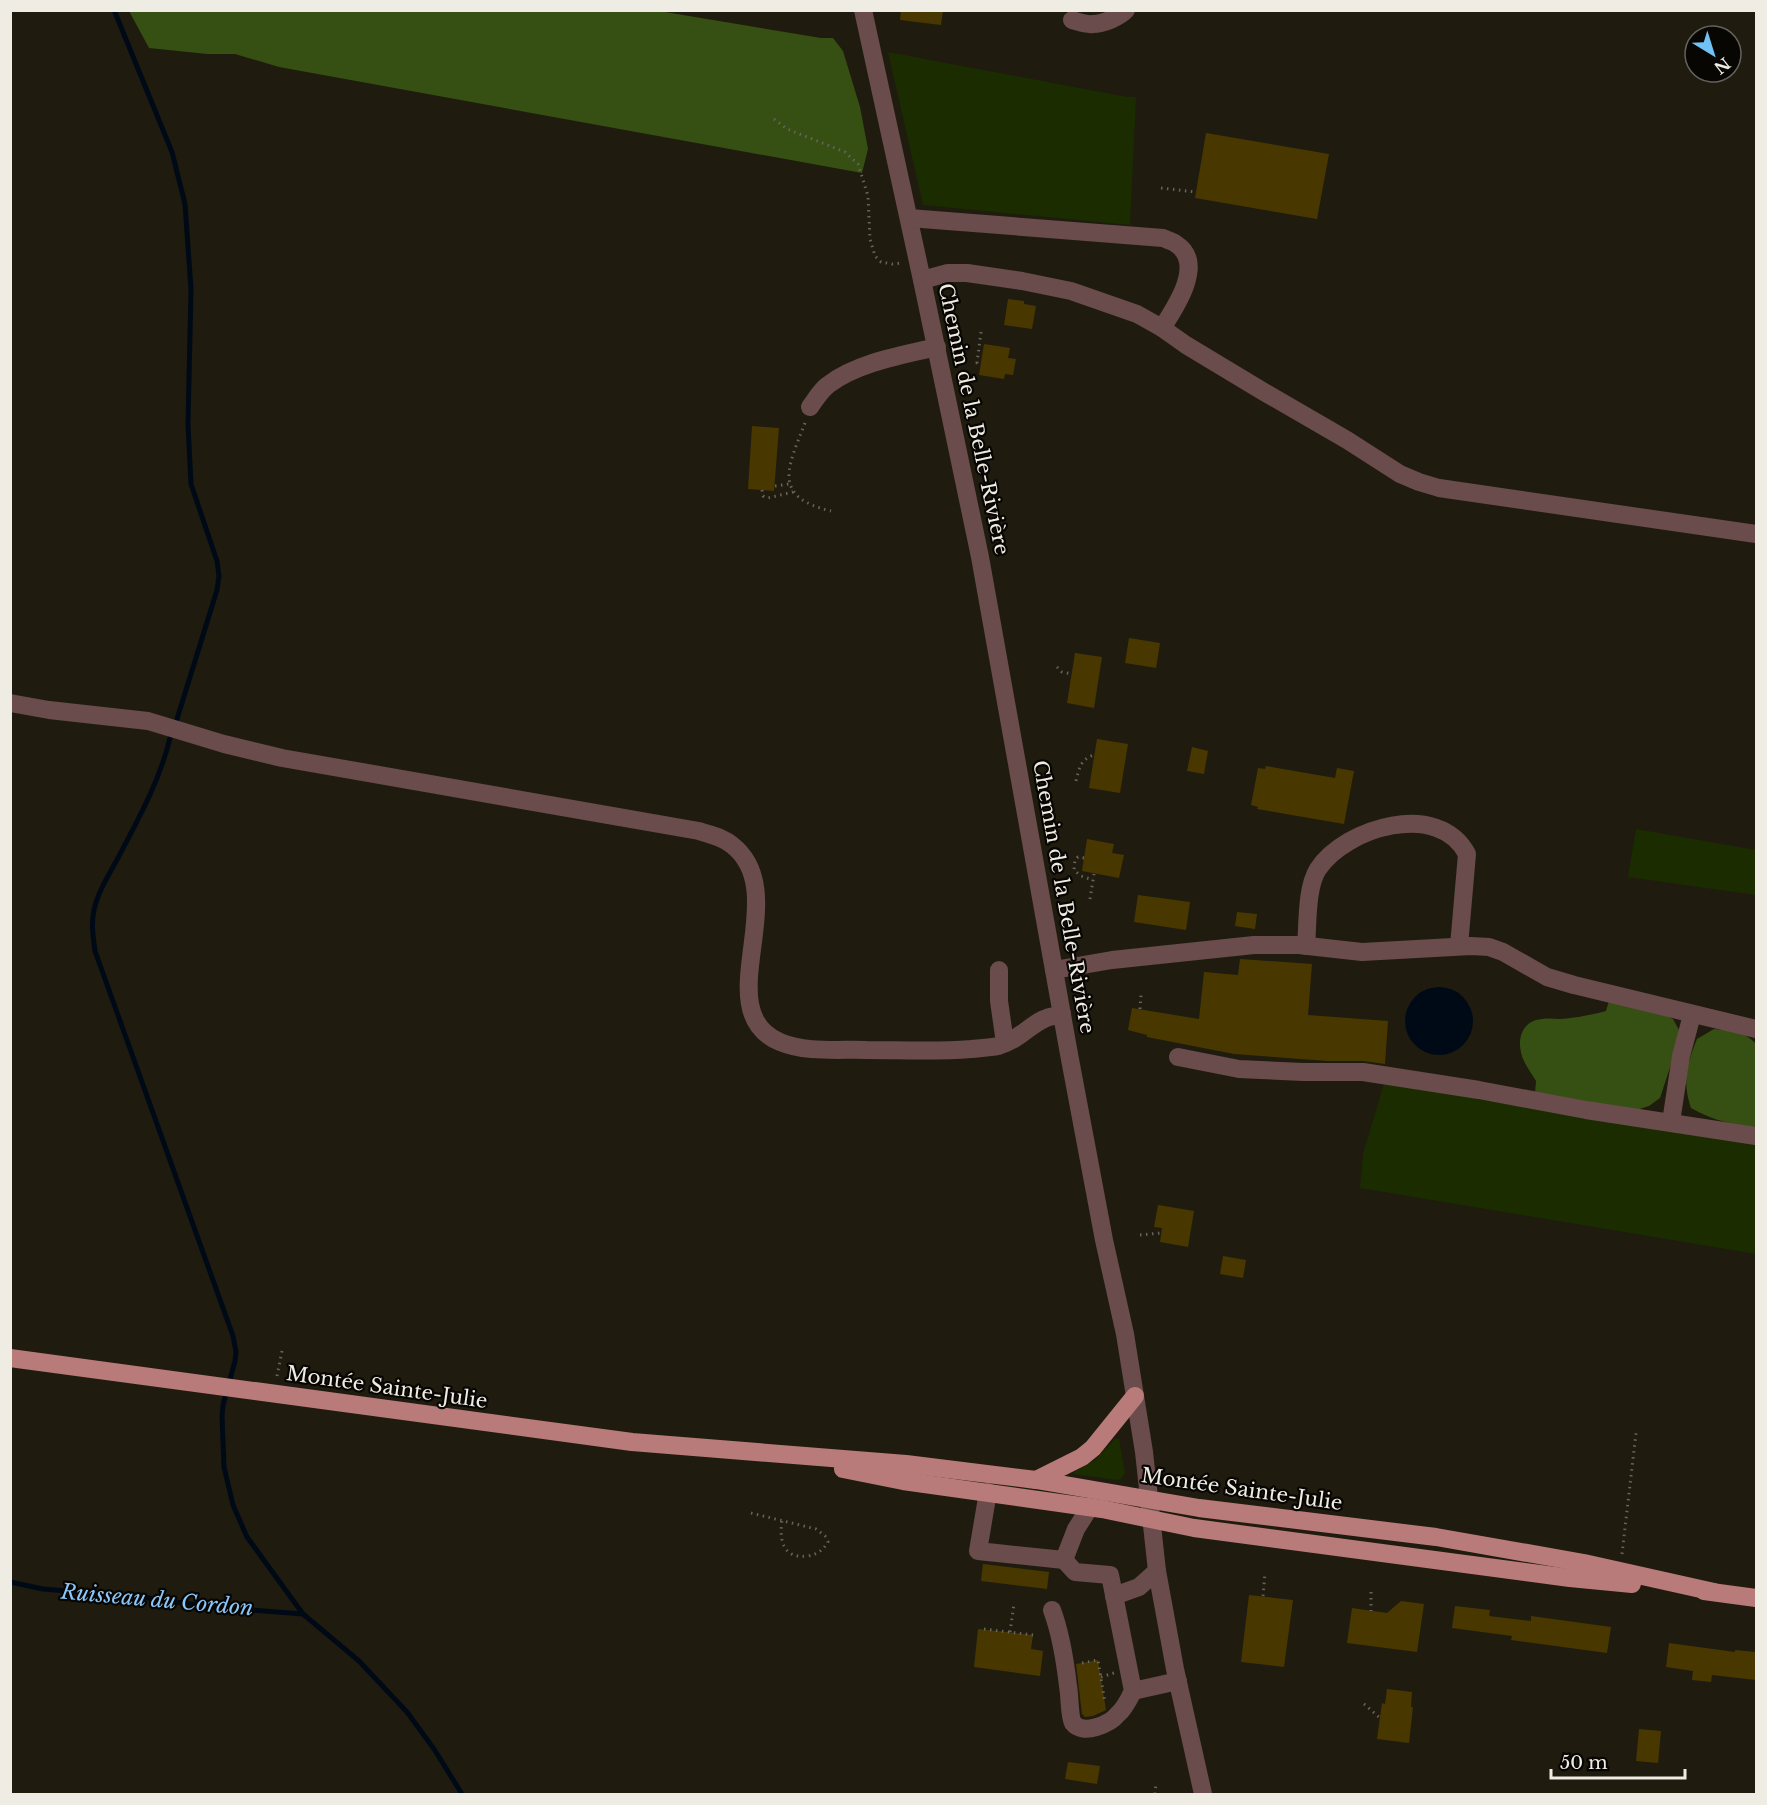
<svg xmlns="http://www.w3.org/2000/svg" width="1767" height="1805" font-family="'Libre Baskerville',serif">
  <style>
    .green { fill: #1a2c00 }
    .forest { fill: #364f13 }
    .water { fill: #000a16 }
    .lines { fill: none; stroke-linecap: round; stroke-linejoin: round }
    .stream { stroke: #000a16; stroke-width: 5 }
    .building { fill: #483800 }
    .path { stroke: #686459; stroke-width: 3; stroke-dasharray: 1.5 4.5; stroke-linecap: butt }
    .minor { stroke: #694c4b; stroke-width: 18 }
    .major { stroke: #b87b79; stroke-width: 18 }
    .labels { text-anchor: middle; dominant-baseline: central; stroke-width: 4.5; stroke-linejoin: round; paint-order: stroke }
    .street-label { font-size: 20px; fill: #efece4; stroke: #080603 }
    .water-label { font-size: 21px; font-style: italic; fill: #8ac7fa; stroke: #080603 }
  </style>
  <rect width="100%" height="100%" fill="#201b0f"/>
  <g class="green">
    <polygon points="888,52 1127,97 1136,97 1130,225 923,205"/>
    <polygon points="1636,829 1756,850 1756,895 1628,877"/>
    <polygon points="1385,1080 1756,1141 1756,1254 1360,1188 1363,1154"/>
    <polygon points="1115,1439 1119,1439 1125,1473 1121,1479 1118,1480 1073,1474 1074,1472 1095,1460"/>
  </g>
  <g class="forest">
    <polygon points="659,11 821,38 833,38 843,51 860,107 868,149 862,173 279,67 235,54 207,54 149,48 129,11"/>
    <path d="M1609,1001L1657,1011L1673,1019L1679,1030L1676,1049L1660,1098L1649,1106L1633,1111L1535,1093L1536,1081C1532,1074 1527,1068 1524,1061C1516,1044 1519,1021 1542,1019C1548,1018 1554,1019 1560,1019C1576,1018 1591,1015 1606,1011Z"/>
    <path d="M1714,1029C1730,1031 1745,1031 1756,1044V1127C1731,1124 1714,1121 1691,1108C1682,1081 1687,1064 1697,1039Z"/>
  </g>
  <circle class="water" cx="1439" cy="1021" r="34"/>
  <g class="lines">
    <g class="stream">
      <polyline points="114,10 172,152 185,204 191,289 188,424 191,484 217,561 219,576 217,590 177,719"/>
      <path d="M170,738C160,780 139,818 119,856C110,873 98,891 94,910C91,924 93,936 95,951L233,1336L236,1352L235,1361L223,1405L222,1416L224,1467L233,1505L247,1537L303,1614L359,1661L407,1712L434,1749L462,1794"/>
      <polyline points="10,1582 43,1589 141,1597 212,1607 303,1614"/>
    </g>
  </g>
  <g class="building">
    <polygon points="901,10 943,10 941,25 900,20"/>
    <polygon points="1206,133 1329,154 1317,219 1195,198"/>
    <polygon points="1008,299 1024,301 1024,304 1036,306 1032,329 1004,325"/>
    <polygon points="984,344 1010,348 1008,358 1016,359 1013,375 1005,374 1004,379 979,375"/>
    <polygon points="752,426 779,428 774,491 748,489"/>
    <polygon points="1129,638 1160,643 1156,668 1125,663"/>
    <polygon points="1075,653 1102,657 1094,708 1067,703"/>
    <polygon points="1097,739 1128,744 1120,793 1089,788"/>
    <polygon points="1192,747 1208,751 1204,774 1187,771"/>
    <polygon points="1266,766 1335,778 1337,768 1354,771 1344,824 1257,809 1258,807 1251,805 1258,768 1265,769"/>
    <polygon points="1087,839 1114,844 1112,853 1124,855 1119,878 1082,871"/>
    <polygon points="1138,895 1190,902 1186,930 1134,922"/>
    <polygon points="1237,912 1257,914 1255,929 1235,926"/>
    <polygon points="1240,959 1312,964 1308,1015 1388,1021 1385,1064 1363,1061 1328,1061 1234,1054 1147,1037 1147,1035 1128,1030 1132,1008 1199,1019 1204,972 1238,975"/>
    <polygon points="1158,1205 1194,1211 1188,1247 1160,1242 1162,1228 1154,1227"/>
    <polygon points="1223,1256 1246,1260 1243,1278 1220,1274"/>
    <polygon points="983,1564 1049,1572 1047,1589 981,1581"/>
    <polygon points="1249,1595 1293,1600 1284,1667 1241,1662"/>
    <polygon points="1401,1601 1424,1604 1417,1652 1347,1643 1352,1608 1387,1613"/>
    <polygon points="1455,1606 1490,1610 1489,1616 1531,1621 1531,1616 1611,1627 1607,1653 1511,1640 1512,1636 1452,1628"/>
    <polygon points="978,1629 1033,1635 1031,1649 1043,1651 1040,1676 974,1667"/>
    <polygon points="1669,1643 1735,1652 1735,1650 1756,1652 1756,1680 1712,1675 1711,1682 1692,1680 1693,1671 1666,1667"/>
    <polygon points="1098,1660 1106,1710 1093,1716 1085,1717 1082,1714 1076,1664"/>
    <polygon points="1387,1689 1412,1692 1411,1707 1413,1707 1409,1743 1377,1739 1382,1703 1385,1704"/>
    <polygon points="1639,1729 1661,1731 1658,1763 1636,1761"/>
    <polygon points="1068,1762 1100,1766 1097,1784 1065,1779"/>
  </g>
  <g class="lines">
    <g class="path">
      <polyline points="774,119 787,129 845,152 858,164 868,196 870,239 875,256 881,262 892,264 901,263"/>
      <polyline points="1161,188 1196,192"/>
      <polyline points="981,332 977,363 981,364"/>
      <path d="M805,423C788,467 771,497 831,511"/>
      <polyline points="775,486 789,484"/>
      <polyline points="762,490 763,496 768,498 793,492"/>
      <polyline points="1057,667 1062,672 1072,674"/>
      <path d="M1076,781C1079,768 1081,759 1094,755"/>
      <polyline points="1084,858 1078,857 1075,860 1074,870 1081,876 1093,880"/>
      <polyline points="1090,899 1094,874"/>
      <polyline points="1140,1009 1141,995"/>
      <polyline points="1140,1235 1161,1233"/>
      <polyline points="277,1376 282,1351"/>
      <path d="M751,1513L816,1529L825,1536L828,1542C823,1550 818,1554 808,1556C783,1559 779,1541 782,1520"/>
      <polyline points="1622,1554 1636,1433"/>
      <polyline points="1371,1592 1371,1611"/>
      <polyline points="1263,1596 1265,1573"/>
      <polyline points="984,1629 1033,1635"/>
      <polyline points="1010,1632 1014,1604"/>
      <polyline points="1082,1663 1098,1660 1105,1703"/>
      <polyline points="1101,1677 1114,1673"/>
      <polyline points="1364,1704 1380,1718"/>
      <polyline points="1155,1794 1156,1783"/>
    </g>
    <g class="minor">
      <polyline points="863,10 922,280 980,557 1069,1054 1104,1240 1125,1334 1144,1452 1157,1571 1175,1669 1203,1794"/>
      <path d="M1072,20C1079,22 1086,25 1093,24C1103,24 1120,17 1126,10"/>
      <path d="M909,218L1163,238C1167,240 1173,241 1176,244C1206,263 1175,308 1162,328"/>
      <polyline points="922,280 948,273 967,273 1022,281 1071,291 1137,314 1162,328 1186,345 1264,392 1347,440 1400,474 1419,482 1439,488 1756,534"/>
      <path d="M810,407C816,399 820,391 828,385C856,363 902,355 937,347"/>
      <path d="M10,703L49,710L148,721L224,744L282,758L699,831C710,835 723,837 732,845C795,894 706,1011 780,1042C806,1053 839,1049 866,1050C901,1050 936,1052 971,1049C979,1048 989,1048 998,1046C1019,1040 1027,1027 1044,1019C1050,1016 1056,1016 1062,1014"/>
      <path d="M1306,946C1308,924 1306,888 1318,869C1346,827 1439,800 1467,854L1459,946"/>
      <polyline points="999,970 999,1001 1005,1043"/>
      <polyline points="1054,970 1112,960 1254,945 1299,945 1362,952 1471,946 1489,947 1503,952 1547,977 1574,985 1756,1029"/>
      <polyline points="1178,1057 1239,1069 1303,1072 1363,1072 1479,1090 1586,1110 1756,1136"/>
      <polyline points="1671,1122 1681,1056 1692,1015"/>
      <polyline points="988,1492 978,1551 1064,1560 1076,1529 1090,1507"/>
      <polyline points="1064,1560 1075,1572 1110,1575 1133,1691 1178,1681"/>
      <polyline points="1114,1596 1139,1587 1157,1571"/>
      <path d="M1052,1610C1061,1634 1065,1660 1068,1686C1070,1695 1069,1716 1073,1723C1083,1736 1110,1724 1118,1714C1125,1708 1129,1699 1133,1691"/>
    </g>
    <g class="major">
      <polyline points="10,1358 632,1442 906,1464 1036,1480 1199,1508 1436,1537 1584,1563 1714,1592"/>
      <polyline points="843,1469 903,1481 1102,1509 1194,1528 1570,1578 1632,1584"/>
      <polyline points="1036,1480 1082,1457 1093,1448 1135,1396"/>
      <polyline points="1704,1591 1756,1598"/>
    </g>
  </g>
  <g class="labels">
    <g class="street-label">
      <text transform="translate(974 419) rotate(78)">Chemin de la Belle-Rivière</text>
      <text transform="translate(1064 897) rotate(80)">Chemin de la Belle-Rivière</text>
      <text transform="translate(387 1387) rotate(8)">Montée Sainte-Julie</text>
      <text transform="translate(1242 1489) rotate(8)">Montée Sainte-Julie</text>
    </g>
    <g class="water-label">
      <text transform="translate(157 1600) rotate(5)">Ruisseau du Cordon</text>
    </g>
  </g>
  <rect width="1767" height="1805" fill="none" stroke="#efece4" stroke-width="24"/>
  <g transform="translate(1713 54) rotate(142)"><circle r="28" fill="#080603" stroke="#64625d" stroke-width="1.5"/>
  <path d="M0-4.5L10 22L0 15L-10 22Z" fill="#70c1f4"/>
  <text y="-9" font-size="16" font-weight="bold" text-anchor="middle" fill="#efece4">N</text>
  </g>
  <path d="M1551 1769v9h134v-9" fill="none" stroke="#efece4" stroke-width="3"/>
  <text x="1560" y="1769" font-size="18" fill="#efece4" stroke="#080603" stroke-width="4.5" paint-order="stroke">50 m</text>
</svg>
